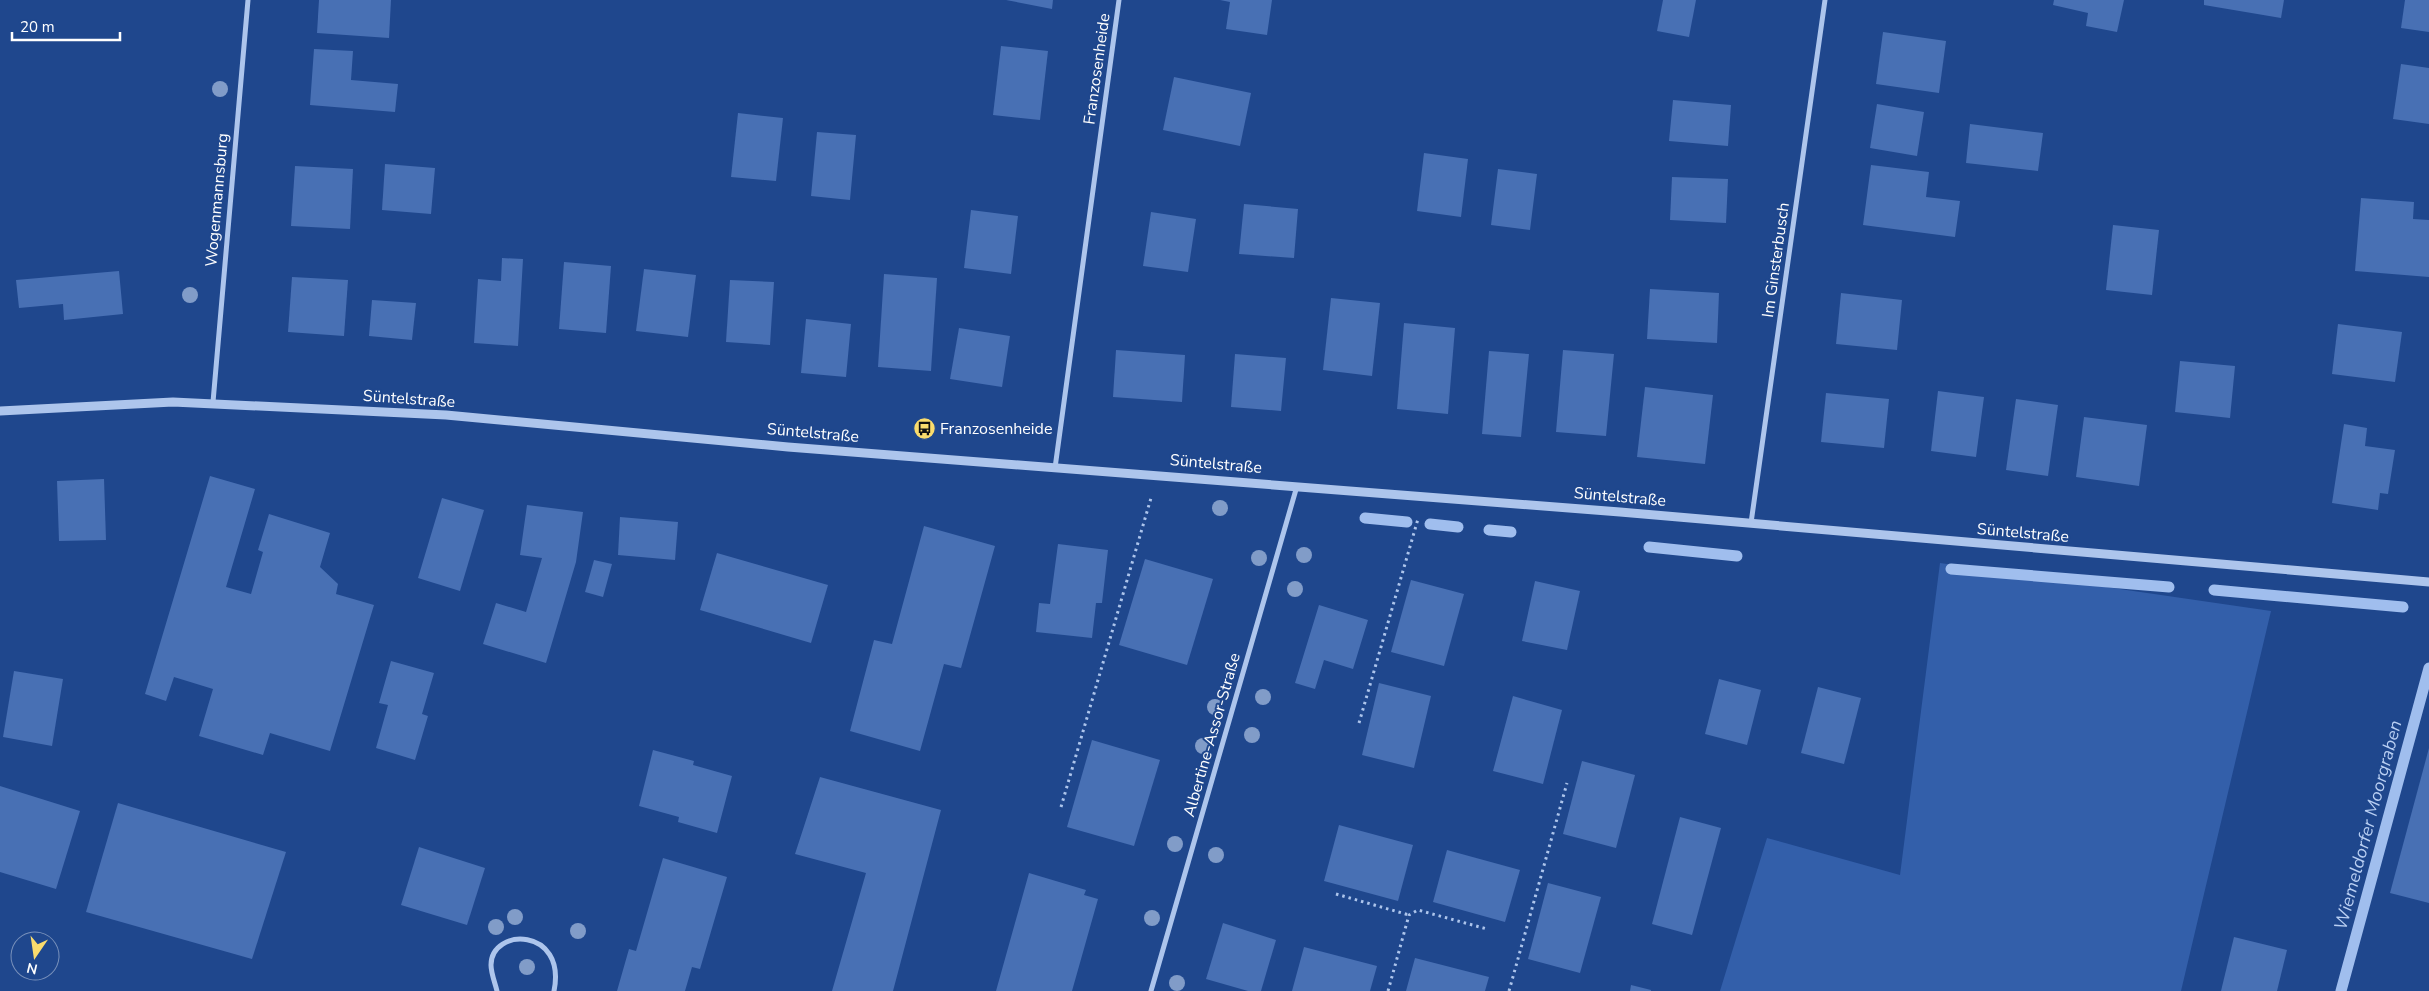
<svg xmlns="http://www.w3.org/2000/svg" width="2429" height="991" font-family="'Nunito Sans',sans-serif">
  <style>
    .green { fill: #335faa }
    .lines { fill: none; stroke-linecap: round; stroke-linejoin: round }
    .stream { stroke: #a0beee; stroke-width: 11 }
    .building { fill: #4870b4 }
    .path { stroke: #adc5ec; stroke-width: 3; stroke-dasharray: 2.5 4; stroke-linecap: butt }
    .minor { stroke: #adc5ec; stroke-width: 5 }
    .tertiary { stroke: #adc5ec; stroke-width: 9 }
    .tree { fill: #819cc8 }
    .labels { text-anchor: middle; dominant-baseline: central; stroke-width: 4; stroke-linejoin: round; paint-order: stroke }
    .street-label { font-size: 16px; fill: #fff; stroke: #1f478d }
    .poi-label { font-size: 16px; fill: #fff; stroke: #1f478d; text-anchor: start }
    .water-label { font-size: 18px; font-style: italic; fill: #b9cff3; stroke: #1f478d }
  </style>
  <rect width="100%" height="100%" fill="#1f478d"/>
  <polygon class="green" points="1940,563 2271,611 2181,991 1720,991 1767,838 1900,875"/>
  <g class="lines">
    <g class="stream">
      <polyline points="1365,518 1407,522"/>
      <polyline points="1430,524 1458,527"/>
      <polyline points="1489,530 1511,532"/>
      <polyline points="1649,547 1737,556"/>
      <polyline points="1951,569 2169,587"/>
      <polyline points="2214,590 2403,607"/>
      <polyline points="2341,991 2429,668"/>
    </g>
  </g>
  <g class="building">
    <polygon points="319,0 391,0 389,38 317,33"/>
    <polygon points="1006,0 1053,0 1052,9"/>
    <polygon points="1220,0 1272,0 1267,35 1226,29 1230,2"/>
    <polygon points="1663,0 1696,0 1689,37 1657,31"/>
    <polygon points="2054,0 2124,0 2117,32 2086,26 2088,13 2053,5"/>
    <polygon points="2204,0 2284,0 2281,18 2204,5"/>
    <polygon points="2405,0 2429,0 2429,32 2401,28"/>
    <polygon points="1883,32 1946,41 1939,93 1876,84"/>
    <polygon points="1001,46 1048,51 1040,120 993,115"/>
    <polygon points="314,49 353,51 351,80 398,84 395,112 310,105"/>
    <polygon points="2401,64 2429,68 2429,124 2393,119"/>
    <polygon points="1174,77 1251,93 1240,146 1163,130"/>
    <polygon points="1673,100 1731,105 1728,146 1669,141"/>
    <polygon points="1877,104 1924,112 1917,156 1870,148"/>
    <polygon points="738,113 783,118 776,181 731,177"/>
    <polygon points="1970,124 2043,133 2038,171 1966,163"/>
    <polygon points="817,132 856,135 850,200 811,196"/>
    <polygon points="1424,153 1468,159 1461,217 1417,211"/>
    <polygon points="385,164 435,168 431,214 382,210"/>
    <polygon points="1871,165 1929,172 1926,197 1960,201 1955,237 1863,225"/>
    <polygon points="295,166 353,169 350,229 291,226"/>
    <polygon points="1498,169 1537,174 1530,230 1491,225"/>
    <polygon points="1672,177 1728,179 1726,223 1670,220"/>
    <polygon points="2361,198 2414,202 2413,219 2429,220 2429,277 2355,271"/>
    <polygon points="1244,204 1298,209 1294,258 1239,254"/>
    <polygon points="971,210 1018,216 1011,274 964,268"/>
    <polygon points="1151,212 1196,219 1188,272 1143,266"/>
    <polygon points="2113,225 2159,230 2152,295 2106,290"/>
    <polygon points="502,258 523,259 518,346 474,343 478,279 501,281"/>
    <polygon points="564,262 611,266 606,333 559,329"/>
    <polygon points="644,269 696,275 688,337 636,331"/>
    <polygon points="119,271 123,314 64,320 63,304 19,308 16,280"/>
    <polygon points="884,274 937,278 931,371 878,367"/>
    <polygon points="292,277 348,280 344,336 288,332"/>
    <polygon points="730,280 774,282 770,345 726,342"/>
    <polygon points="1650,289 1719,293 1717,343 1647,339"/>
    <polygon points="1841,293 1902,300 1897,350 1836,344"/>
    <polygon points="1331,298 1380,303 1372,376 1323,370"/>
    <polygon points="372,300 416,303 412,340 369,336"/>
    <polygon points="806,319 851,324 846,377 801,373"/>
    <polygon points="1404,323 1455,328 1448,414 1397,409"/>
    <polygon points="2338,324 2402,332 2395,382 2332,374"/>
    <polygon points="959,328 1010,336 1002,387 950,379"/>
    <polygon points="1116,350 1185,355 1182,402 1113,397"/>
    <polygon points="1563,350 1614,354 1606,436 1556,432"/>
    <polygon points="1489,351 1529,354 1521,437 1482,434"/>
    <polygon points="1235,354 1286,358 1281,411 1231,407"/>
    <polygon points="2180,361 2235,366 2230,418 2175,412"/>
    <polygon points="1645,387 1713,395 1705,464 1637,457"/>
    <polygon points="1938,391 1984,397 1976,457 1931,451"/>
    <polygon points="1826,393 1889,399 1884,448 1821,442"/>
    <polygon points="2016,399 2058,405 2048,476 2006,470"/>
    <polygon points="2084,417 2147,425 2139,486 2076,477"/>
    <polygon points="2344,424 2367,428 2365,446 2395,450 2388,494 2380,493 2378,510 2332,503"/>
    <polygon points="210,476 255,489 226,587 251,594 263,552 258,550 269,514 330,533 320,567 338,584 336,594 374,605 330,751 270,733 263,755 199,736 213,689 174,677 166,701 145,694"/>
    <polygon points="104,479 106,540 59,541 57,481"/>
    <polygon points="442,498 484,510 460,591 418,578"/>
    <polygon points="527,505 583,512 576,562 546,663 483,644 496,603 526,612 542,558 520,555"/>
    <polygon points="620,517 678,522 675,560 618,555"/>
    <polygon points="924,526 995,546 961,668 944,664 920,751 850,731 874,640 892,644"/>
    <polygon points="1058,544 1108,550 1102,603 1096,603 1092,638 1036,632 1039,603 1050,604"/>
    <polygon points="717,553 828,585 811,643 700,610"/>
    <polygon points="1145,559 1213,579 1187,665 1119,645"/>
    <polygon points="594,560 612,564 603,597 585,592"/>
    <polygon points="1411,580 1464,594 1444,666 1391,652"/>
    <polygon points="1535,581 1580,591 1567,650 1522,641"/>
    <polygon points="1319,605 1368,620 1353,669 1324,660 1315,689 1295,683"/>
    <polygon points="391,661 434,673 422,714 428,716 415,760 376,748 388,705 379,703"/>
    <polygon points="14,671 63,679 52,746 3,737"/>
    <polygon points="1719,679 1761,690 1747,745 1705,734"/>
    <polygon points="1379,683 1431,696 1414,768 1362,755"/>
    <polygon points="1818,687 1861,698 1844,764 1801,753"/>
    <polygon points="1513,696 1562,710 1543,784 1493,771"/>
    <polygon points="1092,740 1160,760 1134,846 1067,827"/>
    <polygon points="2429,748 2429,903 2390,893"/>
    <polygon points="653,750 694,761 693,765 732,776 717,833 678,822 679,817 639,806"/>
    <polygon points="1582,761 1635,775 1616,848 1563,834"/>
    <polygon points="820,777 941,810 893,991 832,991 866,873 795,854"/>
    <polygon points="0,786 80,811 56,889 0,872"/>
    <polygon points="118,803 286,852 252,959 86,912"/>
    <polygon points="1680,817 1721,828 1692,935 1652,924"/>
    <polygon points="1339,825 1413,845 1398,901 1324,881"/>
    <polygon points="419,847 485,868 467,925 401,905"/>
    <polygon points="1447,850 1520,870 1505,922 1433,902"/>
    <polygon points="663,858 727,877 700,969 692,967 685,991 617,991 629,949 636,951"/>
    <polygon points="1029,873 1086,890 1084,895 1098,899 1072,991 996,991"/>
    <polygon points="1548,883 1601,897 1580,973 1528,959"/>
    <polygon points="1223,923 1276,940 1261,991 1248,991 1206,979"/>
    <polygon points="2234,937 2287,950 2277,991 2221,991"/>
    <polygon points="1304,947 1377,966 1370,991 1292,991"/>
    <polygon points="1415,958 1489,977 1485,991 1406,991"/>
    <polygon points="1631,985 1651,990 1651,991 1630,991"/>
  </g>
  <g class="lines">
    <g class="path">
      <polyline points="1359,723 1418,519"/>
      <polyline points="1061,807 1151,498"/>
      <polyline points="1336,894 1409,915"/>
      <polyline points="1388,991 1409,915 1418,910 1487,929"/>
      <polyline points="1509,991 1567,783"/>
    </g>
    <g class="minor">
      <polyline points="213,402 248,0"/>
      <polyline points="1055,468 1119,0"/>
      <polyline points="1751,523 1825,0"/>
      <path d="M497,991C495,983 491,973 491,965C491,927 567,927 554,991"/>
      <polyline points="1151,991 1297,486"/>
    </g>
    <polyline class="tertiary" points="0,411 173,402 446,415 788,447 1620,512 2429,582"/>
  </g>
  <g class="tree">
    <circle cx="220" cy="89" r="8"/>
    <circle cx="190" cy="295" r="8"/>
    <circle cx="1220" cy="508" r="8"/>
    <circle cx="1304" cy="555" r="8"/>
    <circle cx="1259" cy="558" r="8"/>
    <circle cx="1295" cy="589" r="8"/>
    <circle cx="1263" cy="697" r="8"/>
    <circle cx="1215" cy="707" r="8"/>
    <circle cx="1252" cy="735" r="8"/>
    <circle cx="1203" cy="746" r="8"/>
    <circle cx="1175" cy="844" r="8"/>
    <circle cx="1216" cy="855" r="8"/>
    <circle cx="515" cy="917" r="8"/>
    <circle cx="1152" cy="918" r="8"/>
    <circle cx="496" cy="927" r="8"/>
    <circle cx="578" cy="931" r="8"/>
    <circle cx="527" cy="967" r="8"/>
    <circle cx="1177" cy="983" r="8"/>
  </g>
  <defs>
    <symbol id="bus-disc" viewBox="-11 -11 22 22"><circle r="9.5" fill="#fadc6d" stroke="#1f478d"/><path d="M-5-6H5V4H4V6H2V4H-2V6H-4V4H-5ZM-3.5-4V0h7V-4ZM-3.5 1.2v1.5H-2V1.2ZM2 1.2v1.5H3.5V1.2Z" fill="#111"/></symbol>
  </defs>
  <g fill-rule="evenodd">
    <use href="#bus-disc" x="912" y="416" width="25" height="25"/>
  </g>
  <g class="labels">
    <g class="street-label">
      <text transform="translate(1097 69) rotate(-82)">Franzosenheide</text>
      <text transform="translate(217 200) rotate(-85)">Wogenmannsburg</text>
      <text transform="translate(1776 260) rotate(-82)">Im Ginsterbusch</text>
      <text transform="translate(409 399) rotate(4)">Süntelstraße</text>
      <text transform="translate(813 433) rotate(5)">Süntelstraße</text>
      <text transform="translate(1216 464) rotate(5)">Süntelstraße</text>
      <text transform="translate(1620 497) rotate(5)">Süntelstraße</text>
      <text transform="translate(2023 533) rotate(5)">Süntelstraße</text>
      <text transform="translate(1212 735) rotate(-74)">Albertine-Assor-Straße</text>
    </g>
    <g class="poi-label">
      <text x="940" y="429">Franzosenheide</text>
    </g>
    <g class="water-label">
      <text transform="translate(2368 825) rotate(-75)">Wiemeldorfer Moorgraben</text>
    </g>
  </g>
  <g transform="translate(35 956) rotate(193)"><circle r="24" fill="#1f478d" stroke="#7991bb"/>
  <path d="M0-4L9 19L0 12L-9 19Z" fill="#fadc6d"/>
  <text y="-8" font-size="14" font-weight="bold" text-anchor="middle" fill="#ffffff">N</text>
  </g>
  <path d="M12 32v8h108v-8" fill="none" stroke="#ffffff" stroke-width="2.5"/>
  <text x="20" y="32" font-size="15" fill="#ffffff" stroke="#1f478d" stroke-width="4" paint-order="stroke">20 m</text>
</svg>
